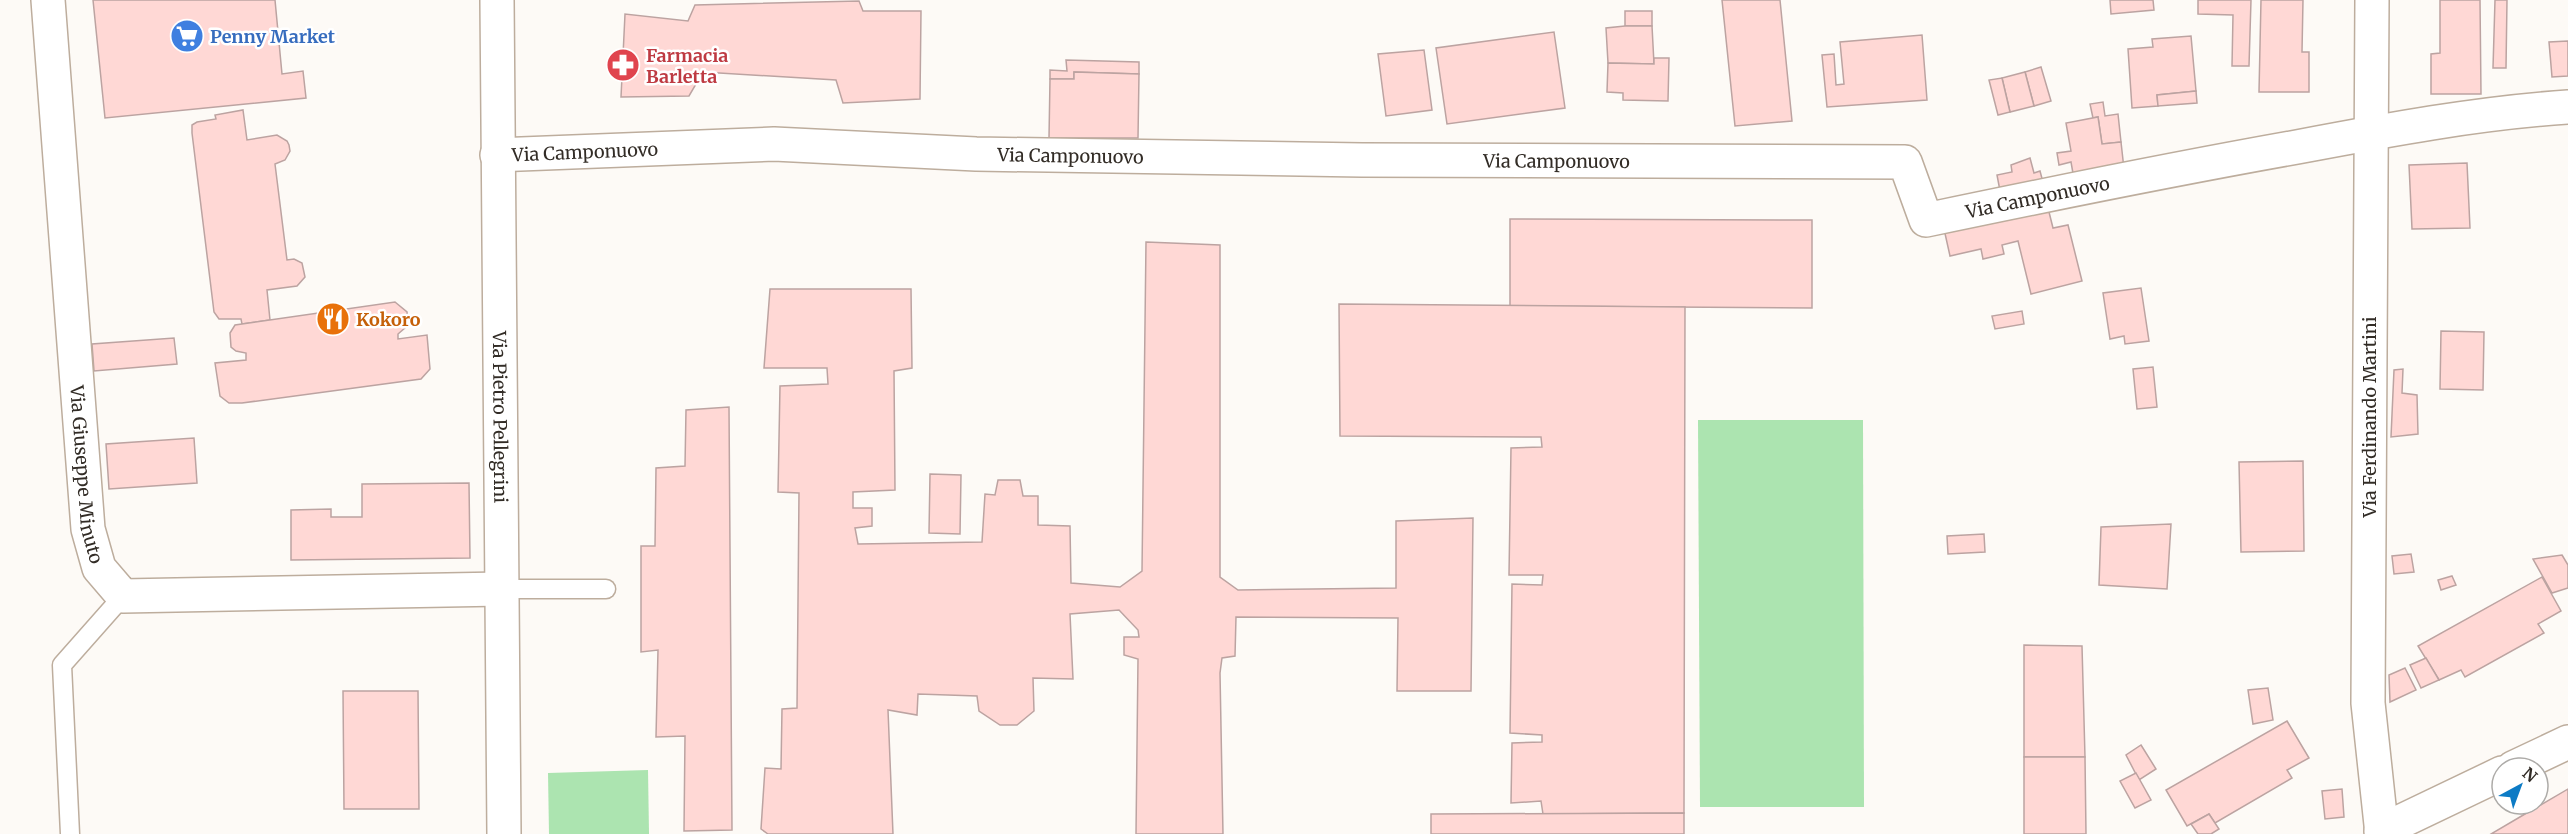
<svg xmlns="http://www.w3.org/2000/svg" width="2568" height="834" font-family="Merriweather,serif">
  <style>
    .green { fill: #ace4b0 }
    .building { fill: #ffd8d5; stroke: #bca3a1; stroke-width: 1.5 }
    .lines { fill: none; stroke-linecap: round; stroke-linejoin: round }
    .lane-casing { stroke: #bdad9d; stroke-width: 21 }
    .street-casing { stroke: #bdad9d; stroke-width: 36 }
    .secondary-casing { stroke: #bdad9d; stroke-width: 36 }
    .lane { stroke: #fff; stroke-width: 18 }
    .street { stroke: #fff; stroke-width: 33 }
    .secondary { stroke: #fff; stroke-width: 33 }
    .labels { text-anchor: middle; dominant-baseline: central; stroke-width: 5; stroke-linejoin: round; paint-order: stroke }
    .shop-label { font-size: 18px; font-weight: bold; fill: #366cbe; stroke: #fff; text-anchor: start }
    .health-label { font-size: 18px; font-weight: bold; fill: #be3a42; stroke: #fff; text-anchor: start }
    .street-label { font-size: 18px; fill: #322c26; stroke: #fff }
    .food-label { font-size: 18px; font-weight: bold; fill: #c56008; stroke: #fff; text-anchor: start }
  </style>
  <rect width="100%" height="100%" fill="#fdfaf6"/>
  <g class="green">
    <polygon points="1698,420 1863,420 1864,807 1700,807"/>
    <polygon points="648,770 649,834 549,834 548,773"/>
  </g>
  <g class="building">
    <polygon points="93,0 275,0 282,74 303,71 306,98 105,118"/>
    <polygon points="1722,0 1780,0 1792,121 1735,126"/>
    <polygon points="2110,0 2153,0 2154,10 2111,14"/>
    <polygon points="2198,0 2251,0 2249,66 2232,66 2233,15 2198,14"/>
    <polygon points="2261,0 2303,0 2302,52 2309,52 2309,92 2259,92"/>
    <polygon points="2440,0 2480,0 2481,94 2431,94 2431,54 2440,53"/>
    <polygon points="2495,0 2507,0 2506,68 2493,68"/>
    <polygon points="859,1 863,11 921,11 920,99 843,103 836,80 703,72 689,96 621,97 625,14 688,21 695,5"/>
    <rect x="1625" y="11" width="27" height="15"/>
    <polygon points="1625,26 1652,26 1654,64 1608,63 1606,28"/>
    <polygon points="1554,32 1565,108 1447,124 1436,48"/>
    <polygon points="1922,35 1927,100 1827,107 1822,55 1834,54 1836,85 1844,84 1840,42"/>
    <polygon points="2191,36 2196,91 2157,95 2158,106 2132,108 2128,49 2153,47 2152,39"/>
    <polygon points="2568,41 2568,76 2552,77 2549,42"/>
    <polygon points="1424,50 1432,110 1386,116 1378,54"/>
    <polygon points="1654,58 1669,58 1668,101 1623,100 1623,93 1607,92 1608,63 1654,64"/>
    <polygon points="1066,60 1139,62 1139,74 1074,72 1074,79 1050,79 1050,70 1067,71"/>
    <polygon points="2041,67 2051,101 2034,106 2025,72"/>
    <polygon points="1074,72 1139,74 1138,138 1049,138 1050,79 1074,79"/>
    <polygon points="2025,72 2034,106 2010,112 2002,78"/>
    <polygon points="2002,78 2010,112 1998,115 1989,80"/>
    <polygon points="2196,91 2197,103 2158,106 2157,95"/>
    <polygon points="2103,102 2105,116 2118,114 2121,142 2102,144 2098,117 2093,118 2090,104"/>
    <polygon points="243,110 247,140 277,135 287,141 289,145 290,151 285,160 275,164 287,260 294,259 302,263 305,277 297,286 267,290 270,320 242,324 241,319 219,319 214,312 192,133 192,125 197,122 216,119 215,115"/>
    <polygon points="2098,117 2102,144 2121,142 2124,169 2074,179 2071,162 2059,165 2057,153 2071,151 2066,123"/>
    <polygon points="2030,158 2034,173 2040,171 2044,186 2001,196 1997,175 2012,172 2011,165"/>
    <polygon points="2467,163 2470,228 2412,229 2409,165"/>
    <polygon points="2047,204 2053,228 2068,225 2082,281 2031,294 2018,241 2002,245 2004,254 1983,259 1981,249 1950,256 1944,229"/>
    <polygon points="1510,219 1812,220 1812,308 1510,306"/>
    <polygon points="1146,242 1220,245 1220,577 1238,590 1396,588 1396,521 1473,518 1471,691 1397,691 1398,618 1236,617 1235,656 1222,658 1220,673 1223,834 1136,834 1138,659 1124,655 1124,637 1139,637 1138,630 1119,610 1070,614 1073,679 1033,678 1034,711 1017,725 1000,725 979,711 977,696 918,694 917,715 888,710 893,834 768,834 761,829 765,768 781,769 782,709 797,708 799,493 778,492 780,386 828,384 827,368 764,368 770,289 911,289 912,368 894,371 895,490 853,492 853,508 872,508 872,526 855,528 858,544 982,542 985,494 995,495 998,480 1020,480 1023,496 1038,496 1038,525 1070,526 1071,583 1120,587 1142,571"/>
    <polygon points="2141,288 2149,341 2125,344 2124,336 2110,339 2103,293"/>
    <polygon points="395,302 407,312 408,321 406,327 398,334 398,339 427,335 430,369 421,379 242,403 229,403 220,396 215,363 246,360 246,353 236,351 231,347 230,333 235,325"/>
    <polygon points="1339,304 1685,307 1684,813 1543,814 1541,801 1511,803 1512,743 1542,742 1542,735 1510,733 1512,584 1542,585 1543,575 1509,575 1511,448 1542,447 1541,437 1340,436"/>
    <polygon points="2022,311 2024,324 1995,329 1992,316"/>
    <polygon points="2441,331 2484,332 2483,390 2440,389"/>
    <polygon points="174,338 177,364 94,371 92,344"/>
    <polygon points="2153,367 2157,407 2137,409 2133,369"/>
    <polygon points="2403,369 2402,393 2417,395 2418,434 2391,437 2394,370"/>
    <polygon points="729,407 732,830 684,831 685,736 656,737 658,650 641,652 641,546 655,546 656,468 685,466 686,410"/>
    <polygon points="194,438 197,483 109,489 106,444"/>
    <polygon points="2303,461 2304,551 2241,552 2239,462"/>
    <polygon points="930,474 961,475 960,534 929,533"/>
    <polygon points="469,483 470,558 291,560 291,510 331,509 331,517 362,517 362,484"/>
    <polygon points="2171,524 2167,589 2099,585 2101,527"/>
    <polygon points="1984,534 1985,552 1948,554 1947,536"/>
    <polygon points="2411,554 2414,572 2394,574 2392,556"/>
    <polygon points="2562,555 2568,565 2568,588 2552,593 2533,559"/>
    <polygon points="2452,576 2456,585 2441,590 2438,580"/>
    <polygon points="2542,577 2561,611 2538,624 2544,633 2465,677 2461,670 2439,680 2418,646"/>
    <polygon points="2024,645 2082,646 2085,757 2024,757"/>
    <polygon points="2426,658 2439,680 2421,688 2410,665"/>
    <polygon points="2405,668 2416,690 2390,702 2389,675"/>
    <polygon points="2268,688 2273,720 2253,724 2248,690"/>
    <polygon points="343,691 418,691 419,809 344,809"/>
    <polygon points="2287,721 2309,758 2287,770 2292,778 2215,823 2209,814 2187,826 2166,790"/>
    <polygon points="2141,745 2156,769 2139,780 2126,755"/>
    <polygon points="2024,757 2085,757 2086,834 2024,834"/>
    <polygon points="2136,773 2151,800 2135,808 2120,781"/>
    <polygon points="2342,789 2344,817 2325,819 2322,791"/>
    <polygon points="2568,789 2568,834 2491,834 2525,814"/>
    <polygon points="1684,813 1684,834 1431,834 1431,814"/>
    <polygon points="2209,814 2219,829 2211,834 2198,834 2191,824"/>
  </g>
  <g class="lines">
    <defs>
      <g id="lane">
        <polyline points="502,589 606,589"/>
        <polyline points="70,834 62,665 123,596"/>
      </g>
      <g id="street">
        <path id="s1" d="M48,0L88,529L99,568L123,596L502,589"/>
        <polyline points="2372,0 2368,703 2382,834"/>
        <path id="s2" d="M497,155L774,144L976,154L1362,160L1905,162L1926,220C2050,194 2173,169 2297,147C2387,130 2477,113 2568,107"/>
        <polyline points="2513,768 2568,742"/>
        <polyline points="2381,831 2502,773"/>
      </g>
      <g id="secondary">
        <path id="s3" d="M497,0L504,834"/>
      </g>
    </defs>
    <use href="#lane" class="lane-casing"/>
    <use href="#street" class="street-casing"/>
    <use href="#secondary" class="secondary-casing"/>
    <use href="#lane" class="lane"/>
    <use href="#street" class="street"/>
    <use href="#secondary" class="secondary"/>
  </g>
  <defs>
    <symbol id="supermarket-disc" viewBox="-11 -11 22 22"><circle r="9.5" fill="#3f7fe0" stroke="#fff"/><path d="M-6-5.5h2.5l.6 2H6L4.5 2H-2.5L-4.4-4H-6ZM-1.5 3.2a1.3 1.3 0 1 0 .1 0ZM3 3.2a1.3 1.3 0 1 0 .1 0Z" fill="#fff"/></symbol>
    <symbol id="pharmacy-disc" viewBox="-11 -11 22 22"><circle r="9.5" fill="#e0444e" stroke="#fff"/><path d="M-2-6h4v4h4v4h-4v4h-4v-4h-4v-4h4Z" fill="#fff"/></symbol>
    <symbol id="restaurant-disc" viewBox="-11 -11 22 22"><circle r="9.5" fill="#e8710a" stroke="#fff"/><path d="M-5-6h1v4h1v-4h1v4h1v-4h1v5L-1.5 .5V6h-2V.5L-5-1ZM5-6V6H3V1.5H1.5Q1.5-4 5-6Z" fill="#fff"/></symbol>
  </defs>
  <g fill-rule="evenodd">
    <use href="#supermarket-disc" x="168" y="17" width="38" height="38"/>
    <use href="#pharmacy-disc" x="604" y="46" width="38" height="38"/>
    <use href="#restaurant-disc" x="314" y="300" width="38" height="38"/>
  </g>
  <g class="labels">
    <g class="shop-label">
      <text x="210" y="36">Penny Market</text>
    </g>
    <g class="health-label">
      <text x="646" y="55">Farmacia<tspan x="646" dy="21">Barletta</tspan></text>
    </g>
    <g class="street-label">
      <text stroke="none"><textPath href="#s2" startOffset="88">Via Camponuovo</textPath></text>
      <text stroke="none"><textPath href="#s2" startOffset="574">Via Camponuovo</textPath></text>
      <text stroke="none"><textPath href="#s2" startOffset="1060">Via Camponuovo</textPath></text>
      <text stroke="none"><textPath href="#s2" startOffset="1584">Via Camponuovo</textPath></text>
      <text stroke="none"><textPath href="#s3" startOffset="417">Via Pietro Pellegrini</textPath></text>
      <text transform="translate(2369 417) rotate(-90)">Via Ferdinando Martini</text>
      <text stroke="none"><textPath href="#s1" startOffset="476">Via Giuseppe Minuto</textPath></text>
    </g>
    <g class="food-label">
      <text x="356" y="319">Kokoro</text>
    </g>
  </g>
  <g transform="translate(2520 786) rotate(41)"><circle r="28" fill="#ffffff" stroke="#adaba8" stroke-width="1.5"/>
  <path d="M0-4.5L10 22L0 15L-10 22Z" fill="#0d7bc5"/>
  <text y="-9" font-size="16" font-weight="bold" text-anchor="middle" fill="#322c26">N</text>
  </g>
</svg>
